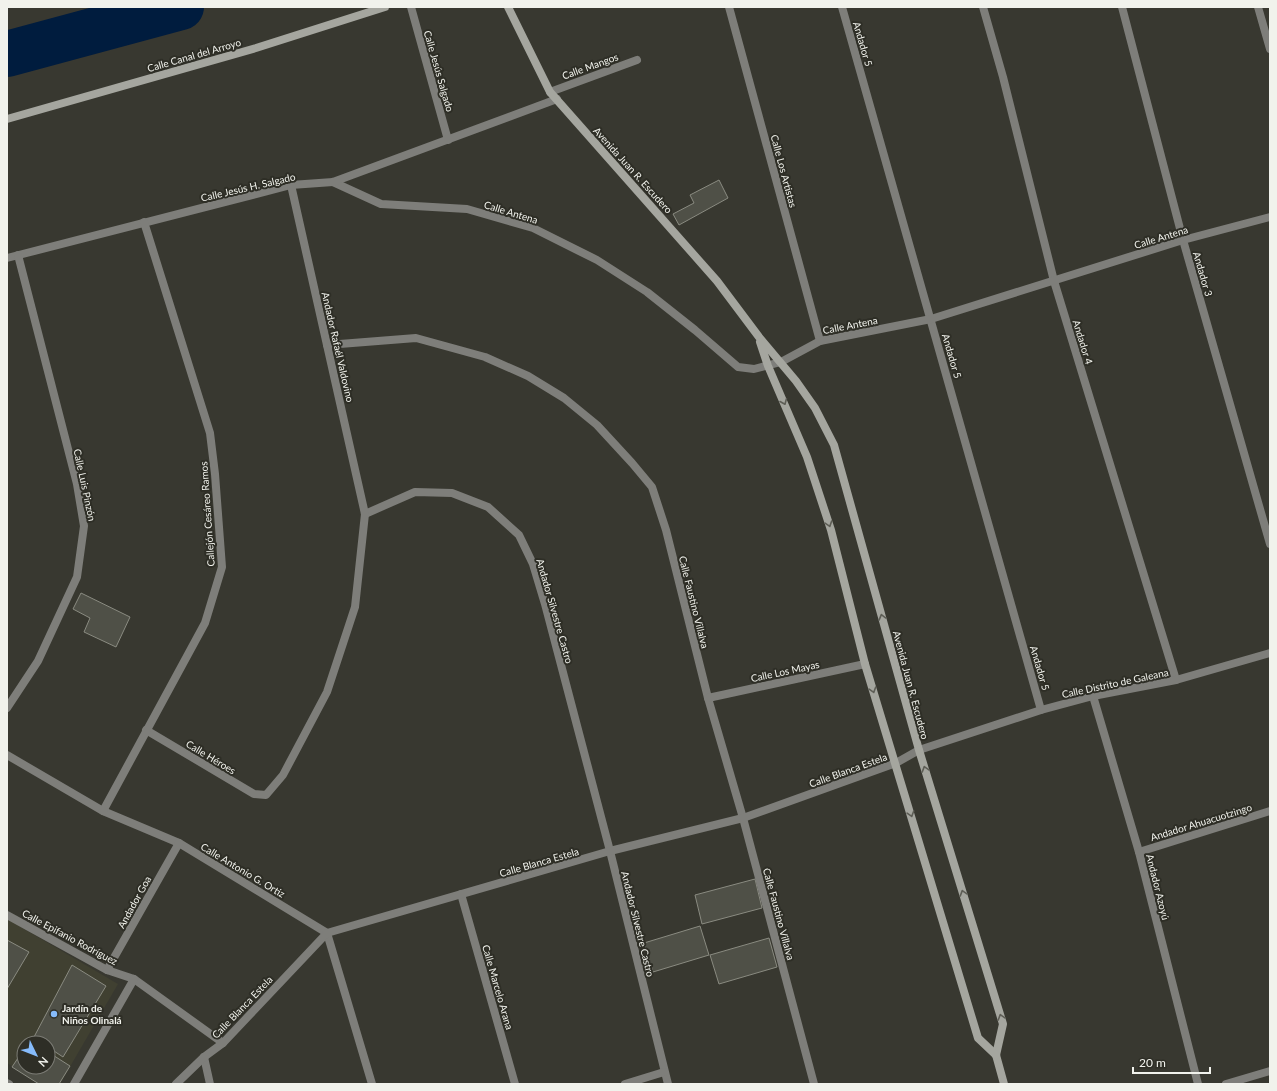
<svg xmlns="http://www.w3.org/2000/svg" width="1277" height="1091" font-family="Lato,sans-serif">
  <style>
    .built { fill: #404031; fill-rule: evenodd }
    .lines { fill: none; stroke-linecap: round; stroke-linejoin: round }
    .river { stroke: #001c3e; stroke-width: 46 }
    .building { fill: #4f5047; stroke: #8a8b81 }
    .lane { stroke: #7e7e7a; stroke-width: 8 }
    .street { stroke: #7e7e7a; stroke-width: 8 }
    .secondary { stroke: #a5a69f; stroke-width: 8 }
    .oneway { stroke: #5e5e56 }
    .poi-dot { fill: #86bbfb; stroke: #2e2e26; stroke-width: 1.5 }
    .labels { text-anchor: middle; dominant-baseline: central; stroke-width: 4; stroke-linejoin: round; paint-order: stroke }
    .street-label { font-size: 10px; fill: #f1f2ec; stroke: #2e2e26 }
    .poi-label { font-size: 10px; font-weight: bold; fill: #f1f2ec; stroke: #2e2e26; text-anchor: start }
  </style>
  <rect width="100%" height="100%" fill="#383830"/>
  <path class="built" d="M7,919L118,984L60,1084H42L7,1063ZM24,1043H48V1067H24Z"/>
  <g class="lines">
    <polyline class="river" points="7,54 181,7"/>
  </g>
  <g class="building">
    <polygon points="719,180 728,198 679,225 673,214 694,203 690,195"/>
    <polygon points="81,593 130,617 116,647 84,632 90,618 73,609"/>
    <polygon points="755,879 762,908 702,924 695,895"/>
    <polygon points="700,926 709,955 653,972 644,943"/>
    <polygon points="769,938 777,967 719,984 710,955"/>
    <polygon points="7,940 29,952 7,989"/>
    <polygon points="72,965 106,986 63,1057 48,1047 48,1043 43,1043 34,1037"/>
    <polygon points="24,1049 24,1067 48,1067 48,1052 70,1066 59,1084 39,1084 12,1067"/>
  </g>
  <g class="lines">
    <polyline class="lane" points="461,894 515,1084"/>
    <g class="street">
      <polyline points="411,7 448,140"/>
      <polyline points="729,7 820,341"/>
      <polyline points="842,7 1041,710"/>
      <polyline points="983,7 1003,77 1054,281 1176,680"/>
      <polyline points="1122,7 1183,240 1270,544"/>
      <polyline points="1258,7 1270,49"/>
      <polyline points="550,92 637,60"/>
      <polyline points="333,182 381,204 467,209 533,228 597,260 647,292 695,330 738,367 754,369 781,362 820,341 931,319 1183,240 1270,217"/>
      <polyline points="7,258 291,185 333,182 557,99"/>
      <polyline points="327,345 416,338 485,357 528,376 564,398 597,425 632,463 652,487 666,530 708,698 743,818 814,1084"/>
      <polyline points="365,514 415,492 452,493 488,507 519,535 533,564 545,604 610,851 668,1084"/>
      <polyline points="1093,696 1139,852 1198,1084"/>
      <polyline points="708,698 865,664"/>
      <polyline points="7,708 38,661 77,577 84,526 77,484 18,255"/>
      <polyline points="146,730 254,794 266,795 283,775 327,692 355,607 365,514 291,185"/>
      <polyline points="7,755 103,811 179,843 327,933 372,1084"/>
      <polyline points="103,811 205,623 222,567 215,474 210,433 144,222"/>
      <polyline points="1139,852 1270,811"/>
      <polyline points="7,915 107,970 134,979 223,1043"/>
      <polyline points="107,970 179,843"/>
      <polyline points="204,1057 210,1084"/>
      <polyline points="7,1083 9,1084"/>
      <polyline points="74,1084 134,979"/>
      <polyline points="176,1084 204,1057 223,1043 327,933 610,851 743,818 896,763 919,750 1041,710 1093,696 1176,680 1270,653"/>
      <polyline points="625,1084 664,1072"/>
      <polyline points="1226,1084 1270,1071"/>
    </g>
    <g class="secondary">
      <polyline points="508,7 550,92 717,281 759,337 796,381 815,408 834,445 919,750 1003,1024 996,1055 1004,1084"/>
      <polyline points="7,119 256,48 385,7"/>
      <polyline points="760,342 768,366 807,457 831,530 865,664 978,1038 996,1055"/>
    </g>
  </g>
  <defs><path id="oneway-chevron" d="M-2-3.5L2.5 0L-2 3.5" fill="none" stroke-width="1.6" stroke-linecap="round" stroke-linejoin="round"/></defs>
  <g class="oneway">
    <use href="#oneway-chevron" transform="translate(784 402) rotate(67)"/>
    <use href="#oneway-chevron" transform="translate(829 524) rotate(72)"/>
    <use href="#oneway-chevron" transform="translate(882 617) rotate(-105)"/>
    <use href="#oneway-chevron" transform="translate(873 690) rotate(73)"/>
    <use href="#oneway-chevron" transform="translate(925 769) rotate(-107)"/>
    <use href="#oneway-chevron" transform="translate(911 814) rotate(73)"/>
    <use href="#oneway-chevron" transform="translate(963 893) rotate(-107)"/>
    <use href="#oneway-chevron" transform="translate(1001 1017) rotate(-107)"/>
  </g>
  <circle class="poi-dot" cx="54" cy="1014" r="4"/>
  <g class="labels">
    <g class="street-label">
      <text transform="translate(863 44) rotate(74)">Andador 5</text>
      <text transform="translate(194 55) rotate(-16)">Calle Canal del Arroyo</text>
      <text transform="translate(590 66) rotate(-20)">Calle Mangos</text>
      <text transform="translate(439 71) rotate(74)">Calle Jesús Salgado</text>
      <text transform="translate(633 170) rotate(48)">Avenida Juan R. Escudero</text>
      <text transform="translate(784 171) rotate(75)">Calle Los Artistas</text>
      <text transform="translate(248 187) rotate(-13)">Calle Jesús H. Salgado</text>
      <text transform="translate(511 212) rotate(17)">Calle Antena</text>
      <text transform="translate(1161 237) rotate(-17)">Calle Antena</text>
      <text transform="translate(1203 274) rotate(74)">Andador 3</text>
      <text transform="translate(850 325) rotate(-11)">Calle Antena</text>
      <text transform="translate(1083 342) rotate(73)">Andador 4</text>
      <text transform="translate(338 347) rotate(77)">Andador Rafaél Valdovino</text>
      <text transform="translate(952 356) rotate(74)">Andador 5</text>
      <text transform="translate(85 485) rotate(78)">Calle Luis Pinzón</text>
      <text transform="translate(207 514) rotate(-94)">Callejón Cesáreo Ramos</text>
      <text transform="translate(694 602) rotate(76)">Calle Faustino Villalva</text>
      <text transform="translate(555 611) rotate(74)">Andador Silvestre Castro</text>
      <text transform="translate(1040 668) rotate(74)">Andador 5</text>
      <text transform="translate(785 671) rotate(-12)">Calle Los Mayas</text>
      <text transform="translate(1115 683) rotate(-12)">Calle Distrito de Galeana</text>
      <text transform="translate(911 685) rotate(75)">Avenida Juan R. Escudero</text>
      <text transform="translate(211 757) rotate(31)">Calle Héroes</text>
      <text transform="translate(848 770) rotate(-20)">Calle Blanca Estela</text>
      <text transform="translate(1201 822) rotate(-17)">Andador Ahuacuotzingo</text>
      <text transform="translate(539 862) rotate(-16)">Calle Blanca Estela</text>
      <text transform="translate(243 870) rotate(31)">Calle Antonio G. Ortiz</text>
      <text transform="translate(1158 887) rotate(76)">Andador Azoyú</text>
      <text transform="translate(134 902) rotate(-61)">Andador Goa</text>
      <text transform="translate(779 914) rotate(75)">Calle Faustino Villalva</text>
      <text transform="translate(638 924) rotate(76)">Andador Silvestre Castro</text>
      <text transform="translate(70 937) rotate(28)">Calle Epifanio Rodríguez</text>
      <text transform="translate(498 987) rotate(74)">Calle Marcelo Arana</text>
      <text transform="translate(242 1007) rotate(-46)">Calle Blanca Estela</text>
    </g>
    <g class="poi-label">
      <text x="62" y="1008">Jardín de<tspan x="62" dy="12">Niños Olinalá</tspan></text>
    </g>
  </g>
  <rect width="1277" height="1091" fill="none" stroke="#f1f2ec" stroke-width="16"/>
  <g transform="translate(36 1055) rotate(133)"><circle r="19" fill="#2e2e26" stroke="#7c7c75"/>
  <path d="M0-3L7 15L0 10L-7 15Z" fill="#86bbfb"/>
  <text y="-6" font-size="11" font-weight="bold" text-anchor="middle" fill="#f1f2ec">N</text>
  </g>
  <path d="M1133 1067v6h77v-6" fill="none" stroke="#f1f2ec" stroke-width="2"/>
  <text x="1139" y="1067" font-size="12" fill="#f1f2ec" stroke="#2e2e26" stroke-width="3" paint-order="stroke">20 m</text>
</svg>
